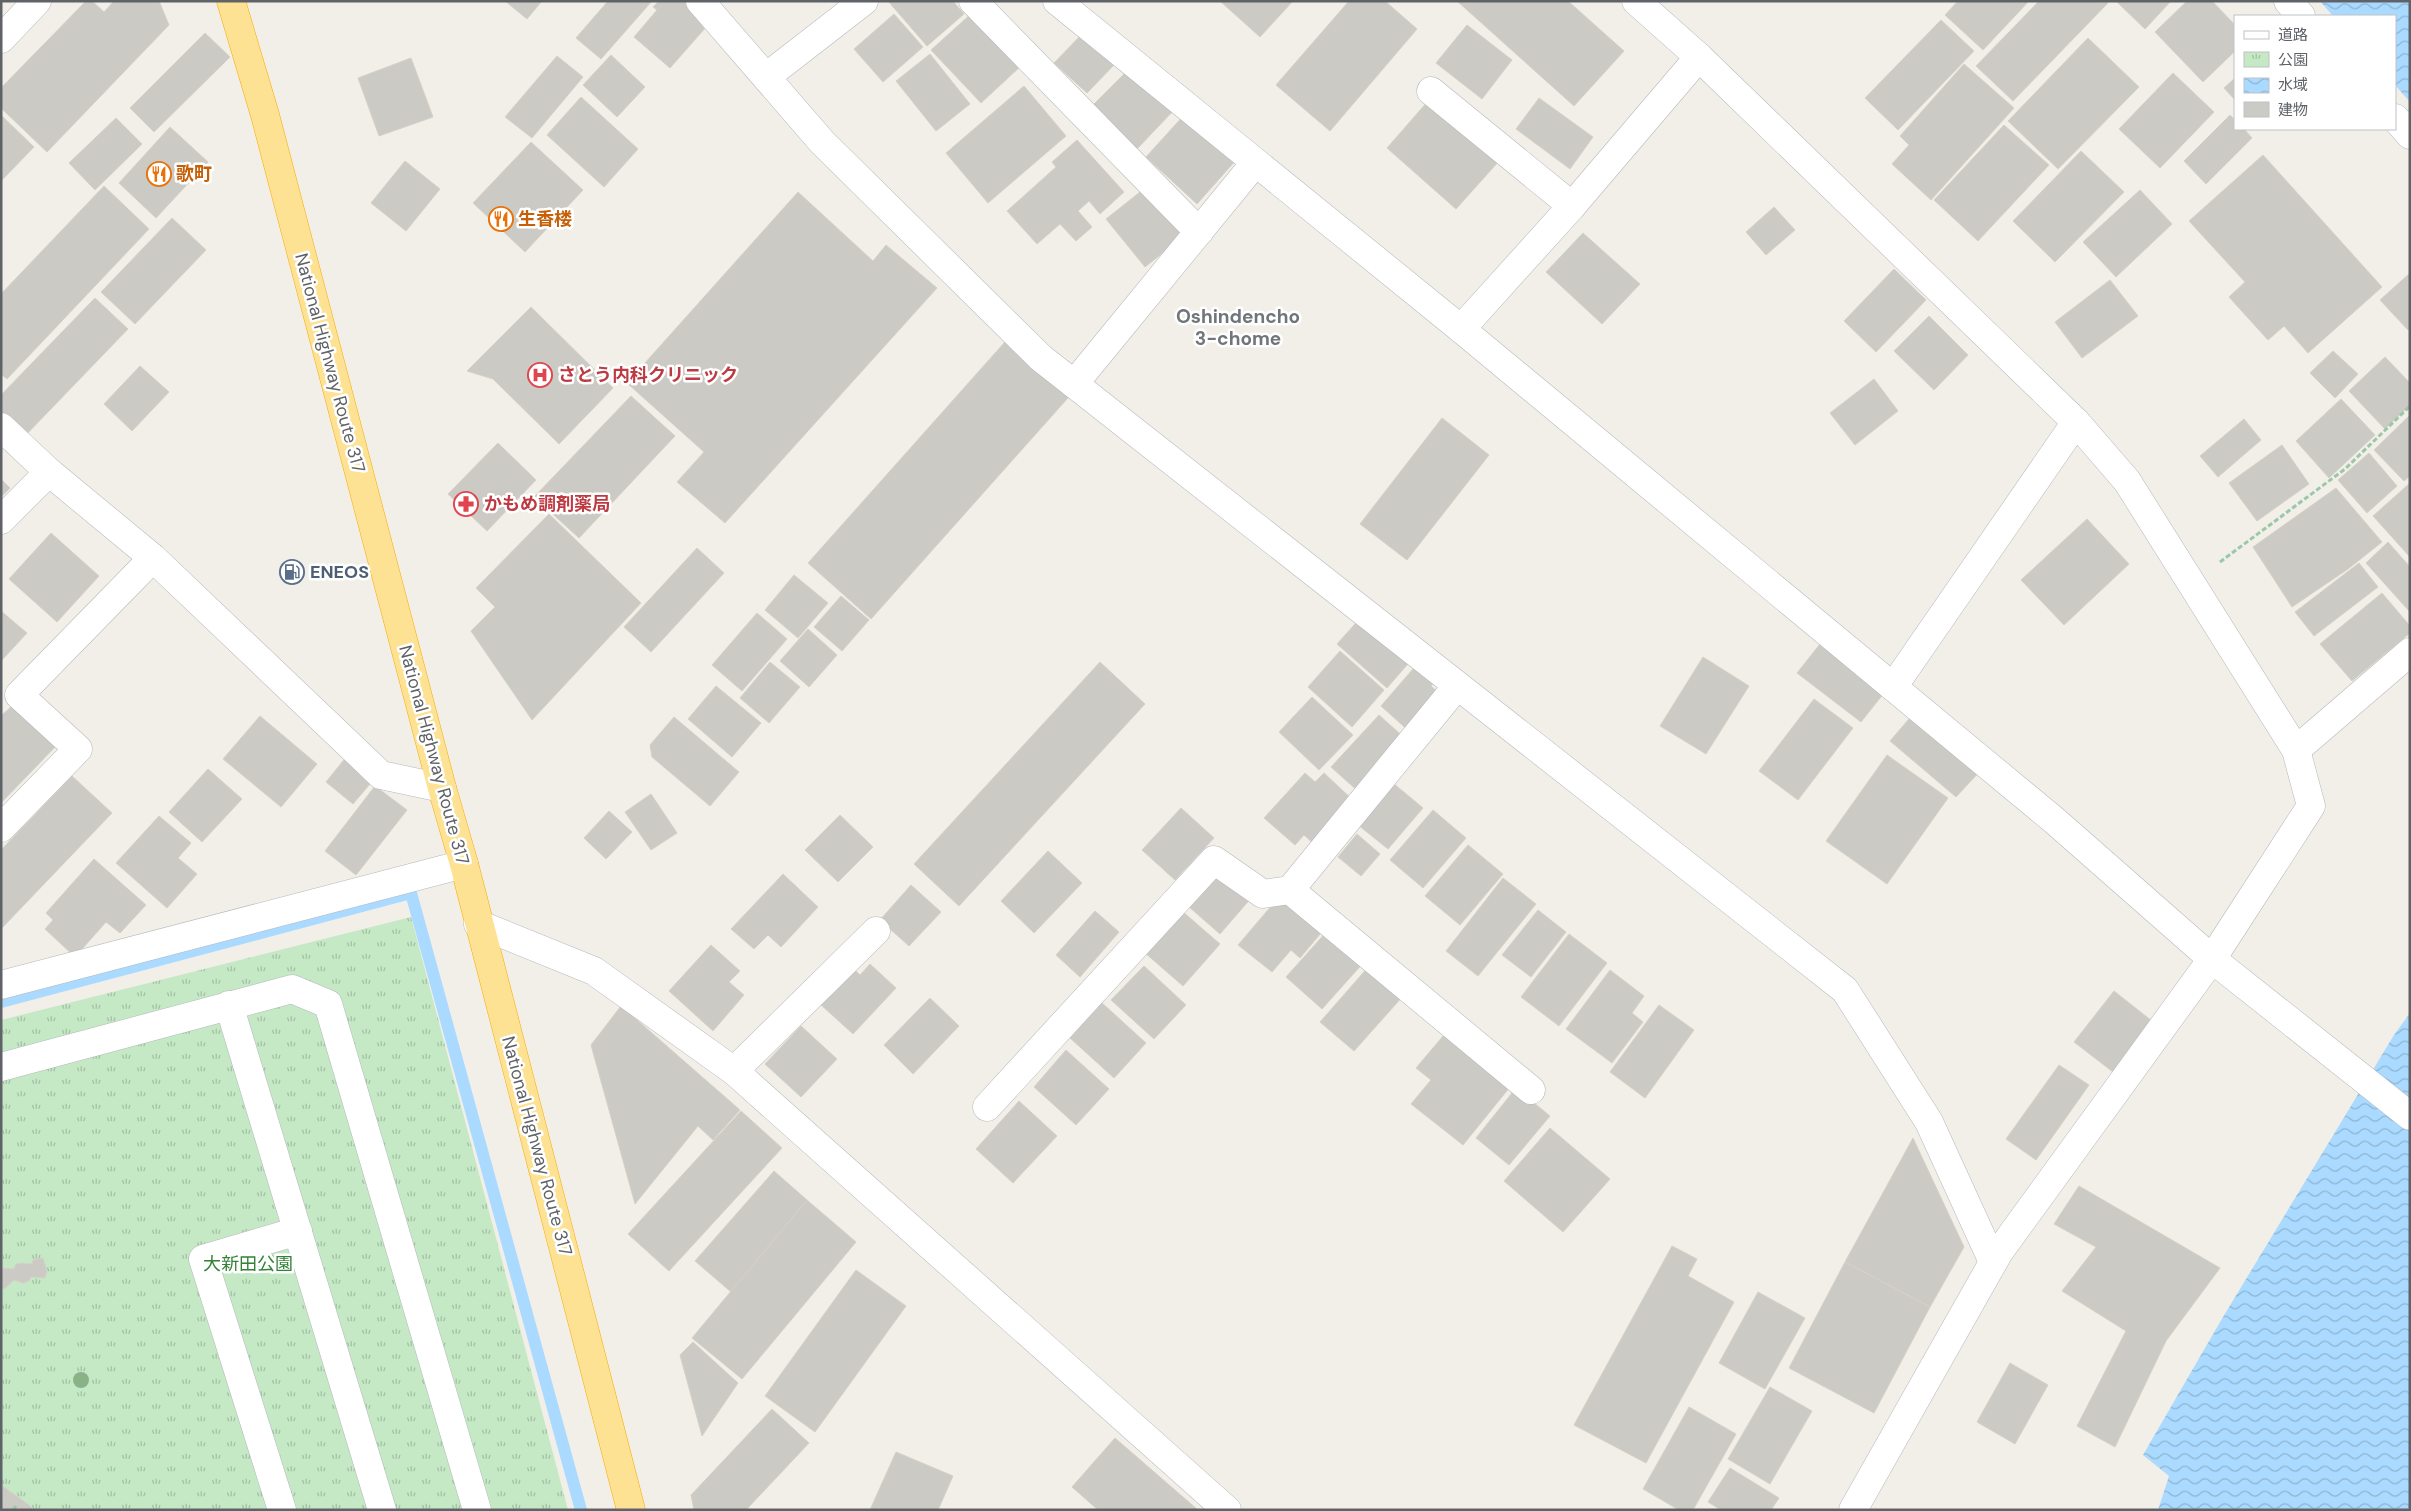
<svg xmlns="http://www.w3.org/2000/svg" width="2411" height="1511" font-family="'DM Sans','Noto Sans JP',sans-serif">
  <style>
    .park { fill: url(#park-tufts) }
    .water { fill: url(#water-waves) }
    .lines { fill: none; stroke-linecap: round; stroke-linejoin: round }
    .stream { stroke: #aadaff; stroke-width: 12 }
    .building { fill: #cccac5; stroke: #d6d1c6 }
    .minor-casing { stroke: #b5b8bc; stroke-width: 29 }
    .highway-casing { stroke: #f9ab00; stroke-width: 29 }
    .path { stroke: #9cc7a9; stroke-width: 3; stroke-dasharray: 5 2.5; stroke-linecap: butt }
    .minor { stroke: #fff; stroke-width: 28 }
    .highway { stroke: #fde293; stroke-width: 28 }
    .tree { fill: #89b387 }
    .labels { text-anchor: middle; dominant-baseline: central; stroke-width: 5; stroke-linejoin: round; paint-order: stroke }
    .food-label { font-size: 18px; font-weight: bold; fill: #c56008; stroke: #fff; text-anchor: start }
    .street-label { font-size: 18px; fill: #5f6368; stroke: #fff }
    .health-label { font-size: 18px; font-weight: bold; fill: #be3a42; stroke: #fff; text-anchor: start }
    .service-label { font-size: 18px; font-weight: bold; fill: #4e5e75; stroke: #fff; text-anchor: start }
    .park-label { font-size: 18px; fill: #348238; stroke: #fff }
    .neighbourhood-label { font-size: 19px; font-weight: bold; fill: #70757a; stroke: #fff }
  </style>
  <defs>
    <pattern id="park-tufts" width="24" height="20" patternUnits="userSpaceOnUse" patternTransform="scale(1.25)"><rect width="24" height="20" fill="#c5e8c5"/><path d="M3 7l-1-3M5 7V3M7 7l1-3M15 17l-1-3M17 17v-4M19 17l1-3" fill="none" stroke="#a3c0a4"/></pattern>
    <pattern id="water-waves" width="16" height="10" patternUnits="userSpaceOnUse" patternTransform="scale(1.25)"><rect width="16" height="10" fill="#aadaff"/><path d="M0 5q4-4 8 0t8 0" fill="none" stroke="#8eb4d2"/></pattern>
  </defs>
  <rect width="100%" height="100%" fill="#f1efe8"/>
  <polygon class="park" points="411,917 568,1510 1,1510 1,1020"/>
  <g class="water">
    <polygon points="2320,1 2410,1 2410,102 2395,85 2395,16 2333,16"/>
    <polygon points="2410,1013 2410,1510 2158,1510 2169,1476 2143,1455 2223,1317 2394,1035"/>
  </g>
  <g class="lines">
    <polyline class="stream" points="1,1002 411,893 581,1510"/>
  </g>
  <g class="building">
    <polygon points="86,1 92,1 104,12 114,1 159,1 169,25 47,152 1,108 1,88"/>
    <polygon points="505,1 542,1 527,19"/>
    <polygon points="608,1 652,1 601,59 576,38"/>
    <polygon points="659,1 694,1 714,18 670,68 634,37 657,10 653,7"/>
    <polygon points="888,1 953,1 964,14 927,46"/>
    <polygon points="1220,1 1293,1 1260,37"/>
    <polygon points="1349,1 1385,1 1417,29 1330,131 1276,85"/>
    <polygon points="1457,1 1568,1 1624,51 1574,106"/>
    <polygon points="1958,1 2029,1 1983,50 1945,15"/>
    <polygon points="2039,1 2106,1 2108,3 2013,101 1976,66"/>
    <polygon points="2116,1 2171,1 2145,29"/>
    <polygon points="2187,1 2212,1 2235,25 2235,51 2203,82 2155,32"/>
    <polygon points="972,13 1021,66 981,103 931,50"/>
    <polygon points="894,14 923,47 883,82 854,49"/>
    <polygon points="1941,20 1974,51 1898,130 1865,98"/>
    <polygon points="1467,25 1512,60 1482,99 1436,63"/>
    <polygon points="205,33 230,57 154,132 130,108"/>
    <polygon points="1083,33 1115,64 1087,93 1054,63"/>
    <polygon points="2088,38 2139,87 2058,169 2008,121"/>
    <polygon points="930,54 970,104 936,131 896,81"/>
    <polygon points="611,55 645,87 617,117 583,85"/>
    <polygon points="557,56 583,77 532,138 505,117"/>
    <polygon points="411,58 433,117 379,136 358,78"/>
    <polygon points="1964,64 2014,108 1931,200 1892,164 1909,145 1900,136"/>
    <polygon points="1130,68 1174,110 1136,150 1091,107"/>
    <polygon points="2173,73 2214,112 2160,168 2119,129"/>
    <polygon points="2235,78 2235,100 2224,88"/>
    <polygon points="1024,86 1066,136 988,203 946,153"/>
    <polygon points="581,97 638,149 604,187 547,135"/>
    <polygon points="1539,98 1593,137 1570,169 1516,129"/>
    <polygon points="1429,100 1499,161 1456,209 1387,148"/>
    <polygon points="1185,114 1236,160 1197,204 1146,157"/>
    <polygon points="1,115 34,147 1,181"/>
    <polygon points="2230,115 2235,120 2235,129 2244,129 2252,138 2206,184 2184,161"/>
    <polygon points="116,118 142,144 95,190 69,163"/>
    <polygon points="2004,125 2049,165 1978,241 1934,200"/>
    <polygon points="170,127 208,162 156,218 119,183"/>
    <polygon points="1077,140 1124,192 1100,214 1089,201 1078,211 1092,227 1076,241 1060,224 1037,244 1007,211 1056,167 1052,162"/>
    <polygon points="531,142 583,190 525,252 473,203"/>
    <polygon points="2081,151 2124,192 2055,262 2013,221"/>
    <polygon points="2263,155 2382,287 2308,353 2284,326 2268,340 2229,297 2245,282 2189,221"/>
    <polygon points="405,161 440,189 406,231 371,203"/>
    <polygon points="104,186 149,229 7,379 1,374 1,294"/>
    <polygon points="1145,188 1184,236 1145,267 1106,219"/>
    <polygon points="2140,190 2172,224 2116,277 2083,242"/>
    <polygon points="798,192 873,261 886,245 937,288 725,523 677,482 704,452 627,383"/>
    <polygon points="1774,207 1795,230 1766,255 1746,232"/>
    <polygon points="172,218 206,250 135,324 101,292"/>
    <polygon points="1583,233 1640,284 1602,324 1546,272"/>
    <polygon points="1894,269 1926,300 1876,352 1844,321"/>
    <polygon points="2410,273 2410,328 2408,330 2380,300"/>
    <polygon points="2110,280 2138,316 2082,358 2055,322"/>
    <polygon points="95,298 128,329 22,439 1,420 1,395"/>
    <polygon points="531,307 613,388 559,444 493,379 467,371"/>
    <polygon points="1929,316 1968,355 1934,390 1894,351"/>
    <polygon points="1012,334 1075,390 871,619 808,563"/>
    <polygon points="2333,351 2358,374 2335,398 2310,373"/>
    <polygon points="2385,357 2410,383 2410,405 2385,429 2349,391"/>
    <polygon points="140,366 169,392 132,431 104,404"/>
    <polygon points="1874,379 1898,411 1855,445 1830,413"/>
    <polygon points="631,396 675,436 579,538 534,497"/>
    <polygon points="2341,399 2375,435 2329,478 2296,441"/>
    <polygon points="2410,415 2410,476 2404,481 2374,450"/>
    <polygon points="1442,418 1489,455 1407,560 1360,524"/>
    <polygon points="2244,419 2261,440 2218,477 2200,456"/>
    <polygon points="498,443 536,480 487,531 448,494"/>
    <polygon points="2282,445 2309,484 2257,521 2229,483"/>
    <polygon points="2369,453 2397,486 2367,513 2338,480"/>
    <polygon points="1,479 10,488 1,497"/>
    <polygon points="2410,483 2410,557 2373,516"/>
    <polygon points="2336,488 2382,542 2348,569 2292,607 2253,547"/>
    <polygon points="549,514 641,603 532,720 471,631 495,607 476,588"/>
    <polygon points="2087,519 2129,564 2064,625 2021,580"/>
    <polygon points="51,533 99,576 57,622 9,579"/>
    <polygon points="2388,542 2410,567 2410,612 2366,563"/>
    <polygon points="697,548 724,573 651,652 624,627"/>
    <polygon points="2359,563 2378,587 2314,636 2295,612"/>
    <polygon points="794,575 828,603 798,638 765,610"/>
    <polygon points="2382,593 2410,626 2410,633 2352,681 2320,644"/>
    <polygon points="841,596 869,620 842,651 814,627"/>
    <polygon points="1,611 27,633 1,661"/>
    <polygon points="757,613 787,639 742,691 712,665"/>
    <polygon points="1363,615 1413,658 1387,688 1337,644"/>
    <polygon points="808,629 837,655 809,687 780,661"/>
    <polygon points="1820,644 1884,693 1861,722 1797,673"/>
    <polygon points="1340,651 1384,690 1352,727 1308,687"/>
    <polygon points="1703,657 1749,686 1706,754 1660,726"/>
    <polygon points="770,662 800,687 769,723 740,698"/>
    <polygon points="1100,662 1145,704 959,906 914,864"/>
    <polygon points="1419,662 1438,678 1431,686 1442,696 1410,732 1381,706"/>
    <polygon points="716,686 761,723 732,757 688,719"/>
    <polygon points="1312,697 1353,735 1319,770 1279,732"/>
    <polygon points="1814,699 1853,728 1798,800 1759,771"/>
    <polygon points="13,705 56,746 1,803 1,716"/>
    <polygon points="1915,712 1981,770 1956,797 1890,741"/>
    <polygon points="1379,715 1408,741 1360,793 1331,767"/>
    <polygon points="260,716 317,764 281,807 223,759"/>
    <polygon points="674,717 739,772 710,806 652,757 650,745"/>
    <polygon points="1887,755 1948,798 1887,884 1826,841"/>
    <polygon points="347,756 375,778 353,804 326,782"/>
    <polygon points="208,769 242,799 202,842 169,812"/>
    <polygon points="1305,773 1315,782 1324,773 1355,802 1315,845 1304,835 1295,845 1264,818"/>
    <polygon points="72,776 112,813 1,929 1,850"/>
    <polygon points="1393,783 1423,808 1388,849 1358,825"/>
    <polygon points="375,786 407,810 356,875 325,851"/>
    <polygon points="651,794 677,833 651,850 625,812"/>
    <polygon points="1181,808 1214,838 1175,880 1142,850"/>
    <polygon points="1433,810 1466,838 1423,888 1390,860"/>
    <polygon points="609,811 632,832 606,859 584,838"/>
    <polygon points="840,815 873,847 838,882 805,850"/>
    <polygon points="159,816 191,843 178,858 197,874 167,908 116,863"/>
    <polygon points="1357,834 1380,854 1361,876 1338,857"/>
    <polygon points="1468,845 1503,874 1460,925 1425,896"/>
    <polygon points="1048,851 1082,883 1034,933 1001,901"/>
    <polygon points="94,859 146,905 120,933 106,922 75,957 45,929 53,920 46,913"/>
    <polygon points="1220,869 1252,897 1220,934 1188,906"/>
    <polygon points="783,874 818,907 781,947 768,935 754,949 731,929"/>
    <polygon points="1503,878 1536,904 1478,976 1446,951"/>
    <polygon points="911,885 941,912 909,946 880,920"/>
    <polygon points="1279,897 1321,933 1300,958 1291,950 1272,972 1238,945"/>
    <polygon points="1538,910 1566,932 1531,977 1502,955"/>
    <polygon points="1095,911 1119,932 1080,977 1056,955"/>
    <polygon points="1182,911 1220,944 1183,986 1144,952"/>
    <polygon points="1329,929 1365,961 1322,1009 1286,977"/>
    <polygon points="1569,934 1607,963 1559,1026 1521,997"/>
    <polygon points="711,945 740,971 729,982 744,995 713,1031 669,991"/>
    <polygon points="870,964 896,988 853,1034 820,1004 853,968 860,975"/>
    <polygon points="1370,965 1404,995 1354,1051 1320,1022"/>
    <polygon points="1144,966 1186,1005 1154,1039 1111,1000"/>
    <polygon points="1610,970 1644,996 1632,1013 1643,1022 1612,1063 1566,1029"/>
    <polygon points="2114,991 2152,1021 2113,1072 2074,1042"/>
    <polygon points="930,998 959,1026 913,1074 884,1045"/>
    <polygon points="1101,1002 1146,1043 1114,1078 1070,1038"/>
    <polygon points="1659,1005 1694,1030 1645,1098 1610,1072"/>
    <polygon points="621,1006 740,1110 713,1140 698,1126 635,1204 591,1045"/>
    <polygon points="801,1026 837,1059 801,1097 765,1064"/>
    <polygon points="1449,1029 1510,1087 1463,1145 1411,1104 1431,1080 1416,1068"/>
    <polygon points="1066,1050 1109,1089 1076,1125 1034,1087"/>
    <polygon points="2059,1065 2089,1085 2036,1160 2006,1139"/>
    <polygon points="1516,1088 1550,1116 1509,1165 1476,1138"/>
    <polygon points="1019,1101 1057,1136 1013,1183 976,1149"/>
    <polygon points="741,1111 782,1148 669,1271 628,1234"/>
    <polygon points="1550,1128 1610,1179 1563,1232 1504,1181"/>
    <polygon points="1913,1138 1964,1247 1930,1307 1845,1262"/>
    <polygon points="774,1171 807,1200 731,1292 695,1261"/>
    <polygon points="2079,1186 2220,1268 2166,1341 2115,1447 2077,1426 2126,1331 2062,1291 2096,1247 2054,1224"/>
    <polygon points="807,1200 856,1242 742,1379 692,1338"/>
    <polygon points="1672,1246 1697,1259 1688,1276 1734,1302 1646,1463 1574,1425"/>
    <polygon points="43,1258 47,1271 45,1278 31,1277 29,1281 23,1283 14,1280 4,1289 1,1288 1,1268 14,1269 16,1264 21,1263 32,1264 33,1260"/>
    <polygon points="1845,1262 1930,1307 1874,1413 1789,1368"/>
    <polygon points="856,1270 906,1306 815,1432 765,1396"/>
    <polygon points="1758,1292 1805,1318 1765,1389 1719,1363"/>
    <polygon points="693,1342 738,1383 702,1436 680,1355"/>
    <polygon points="2010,1363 2048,1385 2015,1444 1977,1422"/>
    <polygon points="1770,1387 1812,1411 1770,1484 1728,1459"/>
    <polygon points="1689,1407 1736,1434 1693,1510 1679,1510 1643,1489"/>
    <polygon points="772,1409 809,1443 746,1510 694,1510 691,1495"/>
    <polygon points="1115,1438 1198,1510 1098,1510 1072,1487"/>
    <polygon points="896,1452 953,1476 938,1510 870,1510"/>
    <polygon points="1730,1468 1779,1498 1771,1510 1721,1510 1708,1502"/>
    <polygon points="1,1485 29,1505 34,1510 1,1510"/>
  </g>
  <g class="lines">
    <defs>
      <g id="minor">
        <polyline points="700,1 822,142 1041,358 1845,990 1929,1122 1993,1262"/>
        <polyline points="973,1 1199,232"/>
        <polyline points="1057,1 1461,329 2055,821 2212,959 2410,1116"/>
        <polyline points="1636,1 1699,57 2076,422 2127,481 2296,750 2311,806 2212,959 1999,1252 1853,1510"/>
        <polyline points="2288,1 2301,16"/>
        <polyline points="1,39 37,1"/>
        <polyline points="766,77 864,1"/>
        <polyline points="1431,91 1572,206"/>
        <polyline points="2395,118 2410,135"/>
        <polyline points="1461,329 1572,206 1699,57"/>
        <polyline points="1074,384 1255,163"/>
        <polyline points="1,427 49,472 153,558 381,775 442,788"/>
        <polyline points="1,520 49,472"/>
        <polyline points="1893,687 2076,422"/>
        <polyline points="2296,750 2410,652"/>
        <polyline points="1,828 78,749 19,695 153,558"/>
        <polyline points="1290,890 1531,1090"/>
        <polyline points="478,924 594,971 734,1071 1227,1510"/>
        <polyline points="1,985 464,864"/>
        <polyline points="229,1005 382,1510"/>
        <polyline points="1,1067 292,989 328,1004 477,1510"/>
        <polyline points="734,1071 876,931"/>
        <polyline points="987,1107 1214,860 1263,894 1290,890 1457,686"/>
        <polyline points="282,1510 203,1259 298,1231"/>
      </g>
      <polyline id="highway" points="231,1 265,115 442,788 464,864 631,1510"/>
    </defs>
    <use href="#minor" class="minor-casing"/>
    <use href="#highway" class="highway-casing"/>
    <g class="path">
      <polyline points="2220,562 2345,469 2410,406"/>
      <polyline points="13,1510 16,1506"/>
    </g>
    <use href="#minor" class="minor"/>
    <use href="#highway" class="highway"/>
  </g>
  <circle class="tree" cx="81" cy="1380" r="8"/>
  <defs>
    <symbol id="restaurant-ring" viewBox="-11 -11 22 22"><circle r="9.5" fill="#fff" stroke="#e8710a" stroke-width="1.5"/><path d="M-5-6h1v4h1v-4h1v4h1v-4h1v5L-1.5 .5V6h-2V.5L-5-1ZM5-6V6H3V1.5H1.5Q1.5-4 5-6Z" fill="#e8710a"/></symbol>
    <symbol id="hospital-ring" viewBox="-11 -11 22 22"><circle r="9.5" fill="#fff" stroke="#e0444e" stroke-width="1.5"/><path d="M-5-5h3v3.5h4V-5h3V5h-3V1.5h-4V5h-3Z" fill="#e0444e"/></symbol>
    <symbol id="pharmacy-ring" viewBox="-11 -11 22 22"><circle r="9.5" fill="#fff" stroke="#e0444e" stroke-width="1.5"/><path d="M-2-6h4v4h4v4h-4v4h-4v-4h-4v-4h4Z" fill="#e0444e"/></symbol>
    <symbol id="fuel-ring" viewBox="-11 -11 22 22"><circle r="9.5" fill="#fff" stroke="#5c6f8a" stroke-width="1.5"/><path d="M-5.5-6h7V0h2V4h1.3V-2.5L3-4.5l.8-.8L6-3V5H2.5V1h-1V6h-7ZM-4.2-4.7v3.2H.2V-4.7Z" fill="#5c6f8a"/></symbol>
  </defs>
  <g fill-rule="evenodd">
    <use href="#restaurant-ring" x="145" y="160" width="28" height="28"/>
    <use href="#restaurant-ring" x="487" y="205" width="28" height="28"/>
    <use href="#hospital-ring" x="526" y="361" width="28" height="28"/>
    <use href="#pharmacy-ring" x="452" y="490" width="28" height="28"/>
    <use href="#fuel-ring" x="278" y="558" width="28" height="28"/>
  </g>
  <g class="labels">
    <g class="food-label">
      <text x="176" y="174">歌町</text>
      <text x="518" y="219">生香楼</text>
    </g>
    <g class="street-label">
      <text transform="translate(330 363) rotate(75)">National Highway Route 317</text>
      <text transform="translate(434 755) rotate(75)">National Highway Route 317</text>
      <text transform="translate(537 1146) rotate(75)">National Highway Route 317</text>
    </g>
    <g class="health-label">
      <text x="558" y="375">さとう内科クリニック</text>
      <text x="484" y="504">かもめ調剤薬局</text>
    </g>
    <g class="service-label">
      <text x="310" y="572">ENEOS</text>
    </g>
    <g class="park-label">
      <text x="248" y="1264">大新田公園</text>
    </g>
    <g class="neighbourhood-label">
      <text x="1238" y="316">Oshindencho<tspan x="1238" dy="22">3-chome</tspan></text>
    </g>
  </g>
  <rect width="2411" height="1511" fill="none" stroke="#5f6368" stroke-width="5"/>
  <rect x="2234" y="15" width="162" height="115" fill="#ffffff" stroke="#bfc1c3"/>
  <rect x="2244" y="31" width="25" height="8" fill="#ffffff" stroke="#bfc1c3"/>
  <text x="2278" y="40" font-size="15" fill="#5f6368">道路</text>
  <rect x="2244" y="52" width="25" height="15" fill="url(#park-tufts)" stroke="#bfc1c3"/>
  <text x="2278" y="65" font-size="15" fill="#5f6368">公園</text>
  <rect x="2244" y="78" width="25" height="15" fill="url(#water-waves)" stroke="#bfc1c3"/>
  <text x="2278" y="90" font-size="15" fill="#5f6368">水域</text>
  <rect x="2244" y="102" width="25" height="15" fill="#cccac5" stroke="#bfc1c3"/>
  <text x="2278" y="115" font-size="15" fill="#5f6368">建物</text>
</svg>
